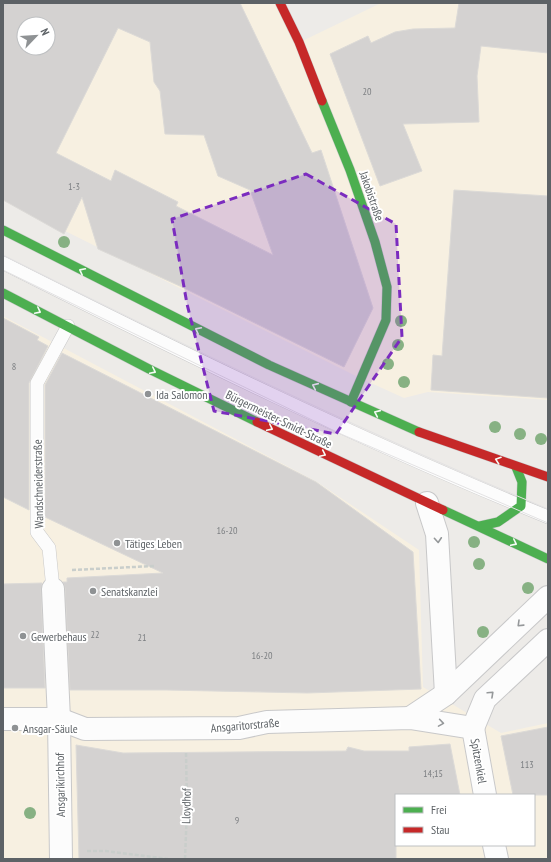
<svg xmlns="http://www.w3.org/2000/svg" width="551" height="862" font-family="'PT Sans Narrow',sans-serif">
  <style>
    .commercial { fill: #f7f0e1; fill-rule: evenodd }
    .building { fill: #d4d2d1; stroke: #dcdad7; fill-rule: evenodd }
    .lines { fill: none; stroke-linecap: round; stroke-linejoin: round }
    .lane-casing { stroke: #c8c8c9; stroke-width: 14 }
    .street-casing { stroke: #c8c8c9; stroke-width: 24 }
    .fast-casing { stroke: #c9c9ca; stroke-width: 10 }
    .jam-casing { stroke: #c9c9ca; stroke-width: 10 }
    .path { stroke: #c9cecb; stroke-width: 2.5; stroke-dasharray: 4 2; stroke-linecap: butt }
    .lane { stroke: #fcfcfc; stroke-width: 13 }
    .street { stroke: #fcfcfc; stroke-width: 22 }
    .fast { stroke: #4caf50; stroke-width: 9 }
    .jam { stroke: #c62828; stroke-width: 9 }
    .tram { stroke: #e3e2e3; stroke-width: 1 }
    .tree { fill: #87b183 }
    .oneway { stroke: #f6fbf6 }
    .oneway2 { stroke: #95989a }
    .marked { fill: #7b2cbf; fill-opacity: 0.2; stroke: #7b2cbf; stroke-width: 3; stroke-dasharray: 8 5; stroke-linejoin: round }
    .poi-dot { fill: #8f9294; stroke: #fff; stroke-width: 1.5 }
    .labels { text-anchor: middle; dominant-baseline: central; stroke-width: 4; stroke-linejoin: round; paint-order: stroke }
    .number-label { font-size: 10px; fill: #7c7f82 }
    .street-label { font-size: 12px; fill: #5d6266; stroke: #fff }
    .poi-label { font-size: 12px; fill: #5d6266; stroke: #fff; text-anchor: start }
  </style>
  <rect width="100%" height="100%" fill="#edebe8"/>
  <g class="commercial">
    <path d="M3,3H277L296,44L381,3H548V400L428,392L404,398L360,378L3,200ZM24,24H48V48H24Z"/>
    <path d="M3,316L317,482L419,550L423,687L501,733L548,723V859H3ZM396,795H534V845H396Z"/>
  </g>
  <g class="building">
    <path d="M3,3H240L312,153L321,150L373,308L344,367L182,287L98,249L82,197L64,234L3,200ZM24,24H48V48H24ZM118,28L150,42L154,82L160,91L165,134L204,135L218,176L250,190L273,255L176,206L178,202L115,170L111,181L56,153Z"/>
    <polygon points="459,3 548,3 548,53 481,46 477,76 479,122 403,124 422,171 380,186 330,54 368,36 371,43 395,32 413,29 455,28"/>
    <polygon points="454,190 548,196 548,398 431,390 433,355 442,356"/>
    <polygon points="3,318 39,337 37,340 48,346 29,383 29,510 3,497"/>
    <polygon points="62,353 316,482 413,552 421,689 307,693 166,690 70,690 65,588 63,582 67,582 67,578 163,573 45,517 45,385"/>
    <polygon points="42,583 41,590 45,688 3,688 3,584"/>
    <polygon points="548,727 548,795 513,795 501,736"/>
    <polygon points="450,744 460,795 396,795 396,859 79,859 76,745 123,753 346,751 348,747 364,751 409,751 409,747"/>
  </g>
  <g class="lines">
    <defs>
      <g id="lane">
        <path d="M3,263C182,353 362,441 548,517"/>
        <polyline points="53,589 49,548 37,532 37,383 68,326"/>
      </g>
      <g id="street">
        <polyline points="427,503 437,534 446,694"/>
        <polyline points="53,589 59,719 61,859"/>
        <polyline points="410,718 446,694 548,597"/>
        <polyline points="3,719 59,719 85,729 239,728 267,722 410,718 473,728"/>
        <polyline points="473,728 485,699 548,640"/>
        <polyline points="473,728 485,795"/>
        <polyline points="494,845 497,859"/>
      </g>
      <g id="fast">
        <polyline points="322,101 350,170 375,242 387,287 386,320 351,402"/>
        <polyline points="3,230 269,365 419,432"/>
        <polyline points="3,293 149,369 257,422"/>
        <polyline points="443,510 548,559"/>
        <polyline points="480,526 498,522 521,506 522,482 516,467"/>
      </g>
      <g id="jam">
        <polyline points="280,3 299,42 322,101"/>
        <polyline points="257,422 443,510"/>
        <polyline points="419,432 548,477"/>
      </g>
    </defs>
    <use href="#lane" class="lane-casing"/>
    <use href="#street" class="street-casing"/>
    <use href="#fast" class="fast-casing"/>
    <use href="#jam" class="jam-casing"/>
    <g class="path">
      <polyline points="72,570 154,566"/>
      <polyline points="87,851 106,851 168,859"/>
      <polyline points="185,859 187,808 186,753"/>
    </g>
    <use href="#lane" class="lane"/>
    <use href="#street" class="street"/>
    <use href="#fast" class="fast"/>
    <use href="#jam" class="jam"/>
    <g class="tram">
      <path d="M3,255C183,345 363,432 548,509"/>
      <polyline points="3,270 341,434 548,523"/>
    </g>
  </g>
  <g class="tree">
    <circle cx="64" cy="242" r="6"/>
    <circle cx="401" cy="321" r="6"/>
    <circle cx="398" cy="345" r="6"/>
    <circle cx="388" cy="364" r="6"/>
    <circle cx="404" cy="382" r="6"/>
    <circle cx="495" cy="427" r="6"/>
    <circle cx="520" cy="434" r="6"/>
    <circle cx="541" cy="439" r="6"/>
    <circle cx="474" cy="542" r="6"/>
    <circle cx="479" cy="564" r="6"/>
    <circle cx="528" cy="588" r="6"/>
    <circle cx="483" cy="632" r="6"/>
    <circle cx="30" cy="813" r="6"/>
  </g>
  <defs><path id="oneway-chevron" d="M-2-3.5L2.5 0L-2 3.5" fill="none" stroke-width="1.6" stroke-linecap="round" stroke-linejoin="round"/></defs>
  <g class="oneway">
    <use href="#oneway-chevron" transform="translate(82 271) rotate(-153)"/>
    <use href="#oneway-chevron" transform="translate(38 311) rotate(27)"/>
    <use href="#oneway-chevron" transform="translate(198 330) rotate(-153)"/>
    <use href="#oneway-chevron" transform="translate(153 371) rotate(26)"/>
    <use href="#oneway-chevron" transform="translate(315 386) rotate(-156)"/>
    <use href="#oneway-chevron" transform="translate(377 413) rotate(-156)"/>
    <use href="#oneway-chevron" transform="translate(270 428) rotate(26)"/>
    <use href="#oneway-chevron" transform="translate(323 454) rotate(25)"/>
    <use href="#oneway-chevron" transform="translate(498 460) rotate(-161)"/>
    <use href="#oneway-chevron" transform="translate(514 543) rotate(26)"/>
  </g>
  <g class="oneway2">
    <use href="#oneway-chevron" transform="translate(438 540) rotate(86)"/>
    <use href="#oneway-chevron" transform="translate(520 624) rotate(136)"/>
    <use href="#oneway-chevron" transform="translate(491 694) rotate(-43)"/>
    <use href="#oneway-chevron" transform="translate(441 723) rotate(9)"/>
  </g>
  <path class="marked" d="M306,174L396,224L402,337L336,434L214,411L187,304L172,219Z"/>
  <g class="poi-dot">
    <circle cx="148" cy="394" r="4"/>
    <circle cx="117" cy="543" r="4"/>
    <circle cx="93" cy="591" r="4"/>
    <circle cx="23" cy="636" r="4"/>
    <circle cx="15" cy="728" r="4"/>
  </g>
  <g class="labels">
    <g class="number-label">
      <text x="367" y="91">20</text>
      <text x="74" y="186">1-3</text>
      <text x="14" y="366">8</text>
      <text x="227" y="530">16-20</text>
      <text x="95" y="634">22</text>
      <text x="142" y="637">21</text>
      <text x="262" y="655">16-20</text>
      <text x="527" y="764">113</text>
      <text x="433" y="773">14;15</text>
      <text x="237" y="820">9</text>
    </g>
    <g class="street-label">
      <text transform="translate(372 196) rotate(71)">Jakobistraße</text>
      <text transform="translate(279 419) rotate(26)">Bürgermeister-Smidt-Straße</text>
      <text transform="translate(38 484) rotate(-91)">Wandschneiderstraße</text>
      <text transform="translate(245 725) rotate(-5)">Ansgaritorstraße</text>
      <text transform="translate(479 761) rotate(80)">Spitzenkiel</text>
      <text transform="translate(60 785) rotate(-91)">Ansgarikirchhof</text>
      <text transform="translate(186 806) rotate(-89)">Lloydhof</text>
    </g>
    <g class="poi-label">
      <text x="156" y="394">Ida Salomon</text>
      <text x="125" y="543">Tätiges Leben</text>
      <text x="101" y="591">Senatskanzlei</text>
      <text x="31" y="636">Gewerbehaus</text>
      <text x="23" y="728">Ansgar-Säule</text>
    </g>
  </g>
  <rect width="551" height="862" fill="none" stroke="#5d6266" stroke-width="8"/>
  <rect x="395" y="794" width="140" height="52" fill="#ffffff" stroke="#bec0c2"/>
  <rect x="403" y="807" width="20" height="6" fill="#4caf50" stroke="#bec0c2"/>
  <text x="431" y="814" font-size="12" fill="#5d6266">Frei</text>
  <rect x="403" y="827" width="20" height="6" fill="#c62828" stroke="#bec0c2"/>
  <text x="431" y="834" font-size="12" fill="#5d6266">Stau</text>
  <g transform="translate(36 36) rotate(65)"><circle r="19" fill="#ffffff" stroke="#bec0c2"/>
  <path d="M0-3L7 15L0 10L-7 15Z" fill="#8f9294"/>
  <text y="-6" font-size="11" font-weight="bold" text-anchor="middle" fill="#5d6266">N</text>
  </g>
</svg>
